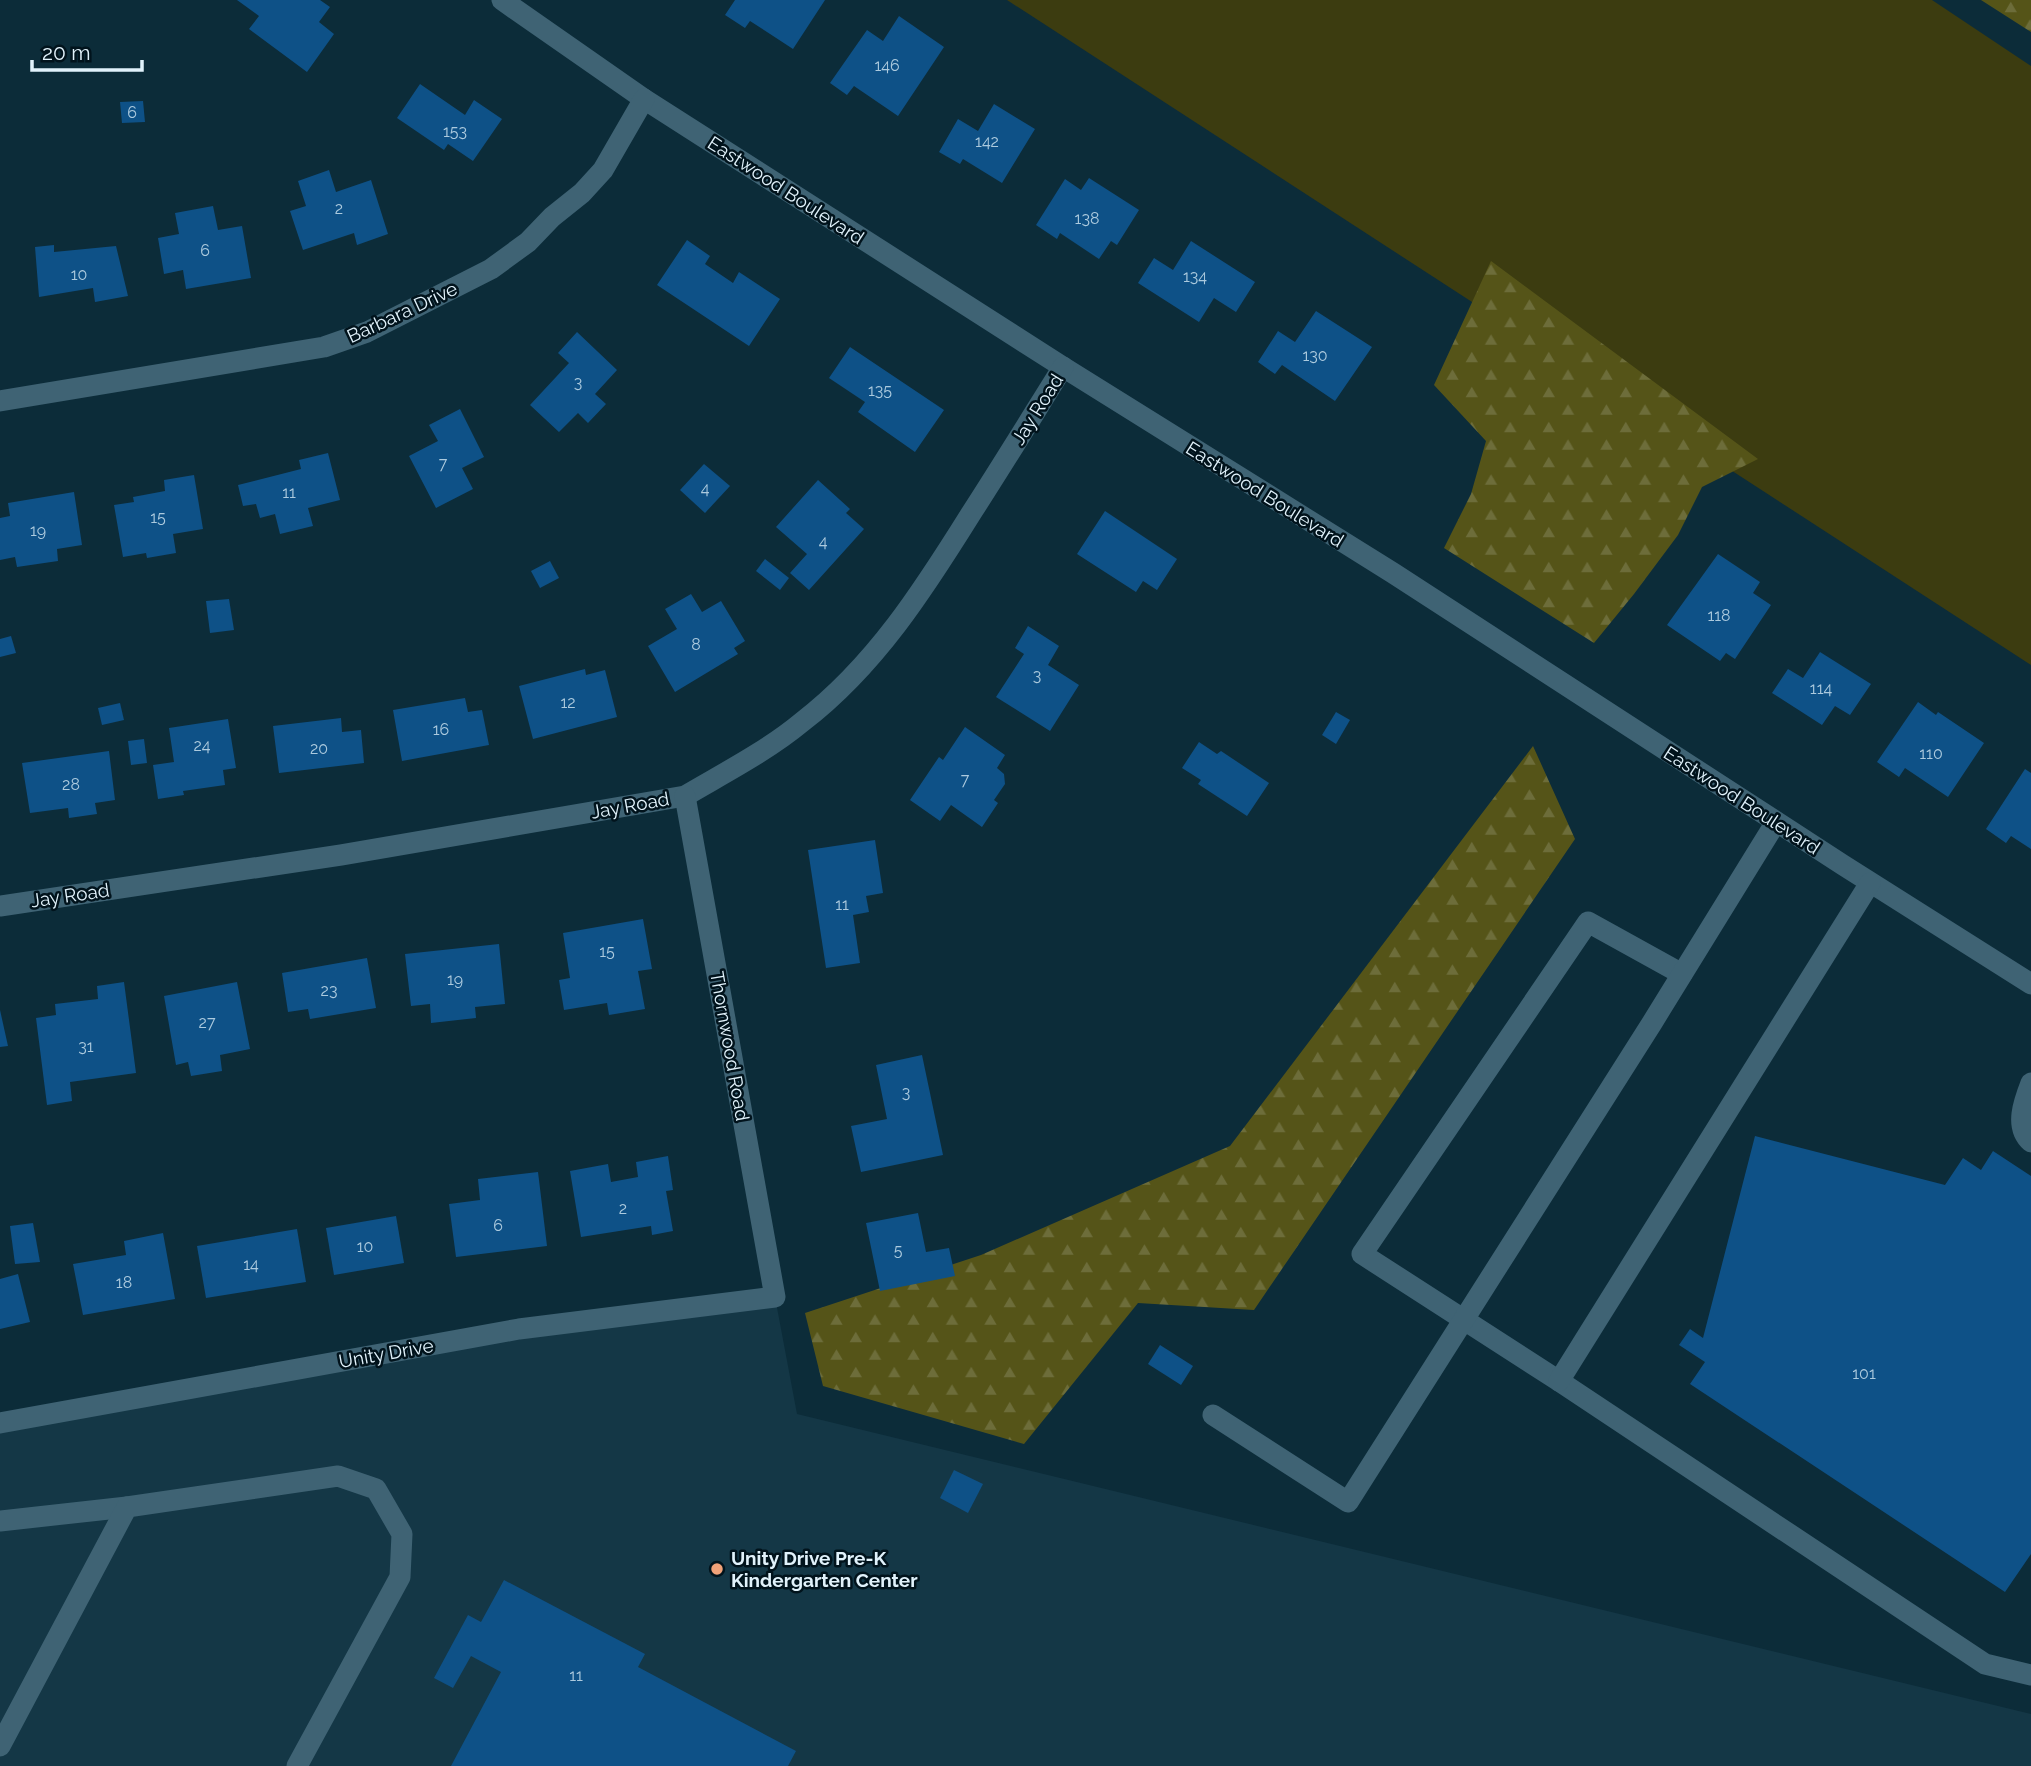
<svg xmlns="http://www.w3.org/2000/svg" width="2031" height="1766" font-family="Raleway,sans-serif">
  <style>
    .built { fill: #143746 }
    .grass { fill: #3c3c10 }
    .forest { fill: url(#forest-firs) }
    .building { fill: #0e5187 }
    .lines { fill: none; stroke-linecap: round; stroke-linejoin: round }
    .minor { stroke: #3f6374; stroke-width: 21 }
    .poi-dot { fill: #f0a279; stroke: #01131c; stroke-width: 2.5 }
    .labels { text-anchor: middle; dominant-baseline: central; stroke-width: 5; stroke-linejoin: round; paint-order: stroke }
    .number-label { font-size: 16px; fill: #accade }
    .street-label { font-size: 19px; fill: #e1f2fb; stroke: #01131c }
    .poi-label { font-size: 19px; font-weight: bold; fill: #e1f2fb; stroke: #01131c; text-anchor: start }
  </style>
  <defs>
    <pattern id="forest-firs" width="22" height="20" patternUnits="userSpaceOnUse" patternTransform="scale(1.75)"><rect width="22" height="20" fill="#555418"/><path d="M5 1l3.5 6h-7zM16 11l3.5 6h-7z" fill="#6d6d3a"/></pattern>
  </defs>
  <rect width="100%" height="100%" fill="#0c2c39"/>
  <polygon class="built" points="775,1297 797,1414 2031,1714 2031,1766 0,1766 0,1423"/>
  <polygon class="grass" points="1007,0 1932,0 2031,66 2031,665"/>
  <g class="forest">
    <polygon points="1981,0 2031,0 2031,32"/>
    <polygon points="1491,261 1758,459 1702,487 1678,535 1634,594 1594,643 1444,548 1471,494 1486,441 1434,385"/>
    <polygon points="1533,746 1575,839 1254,1310 1138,1303 1024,1444 823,1386 805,1313 981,1255 1230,1146"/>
  </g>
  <g class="building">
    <polygon points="237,0 320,0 330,7 319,22 334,34 307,72 249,29 259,16"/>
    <polygon points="735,0 825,0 793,49 750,21 745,28 725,15"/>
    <polygon points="899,16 944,47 898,116 854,86 847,95 830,83 867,30 883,41"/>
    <polygon points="420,84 465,115 474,100 502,119 473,161 448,144 444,150 397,118"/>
    <polygon points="143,101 145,122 122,123 120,102"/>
    <polygon points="994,104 1035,129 1002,183 963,159 960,164 939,152 958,119 978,131"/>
    <polygon points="329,170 336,192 371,180 388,234 357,245 354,233 303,250 290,211 306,206 298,181"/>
    <polygon points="1089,178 1139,210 1117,245 1111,241 1099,259 1060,233 1057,239 1036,225 1065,179 1081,190"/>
    <polygon points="213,206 218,230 242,226 251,278 186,289 183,270 164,274 158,238 179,234 175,213"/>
    <polygon points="687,240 710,256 705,264 733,283 739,272 780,299 749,346 657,285"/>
    <polygon points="1191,241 1255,282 1236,312 1214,298 1199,322 1138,283 1154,258 1173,270"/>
    <polygon points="54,245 54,252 116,246 128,296 95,302 93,288 39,297 35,247"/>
    <polygon points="1316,311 1372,347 1335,401 1282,365 1275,374 1258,362 1278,331 1295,342"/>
    <polygon points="577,332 617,370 595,394 606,404 588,423 578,413 559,432 530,405 569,363 558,353"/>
    <polygon points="850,347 944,410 915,452 858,412 865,402 829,378"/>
    <polygon points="460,409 484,457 462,468 473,489 436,508 409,456 438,441 429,425"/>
    <polygon points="328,453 340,500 308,508 313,526 280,534 275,514 260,518 256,504 243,506 238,485 301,469 299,460"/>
    <polygon points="704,464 730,486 705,513 680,490"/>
    <polygon points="194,475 203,529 173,534 176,553 147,558 146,553 123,557 114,505 134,502 133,497 165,491 164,480"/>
    <polygon points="818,480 850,509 846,513 864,529 809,590 790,573 807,554 776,527"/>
    <polygon points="74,492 82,545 57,549 58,561 17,567 15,557 0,560 0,518 10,516 8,503"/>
    <polygon points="1105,511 1177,559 1157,590 1143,581 1136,592 1077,554"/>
    <polygon points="1718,554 1760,582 1753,593 1771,605 1735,659 1726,653 1720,661 1667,625"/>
    <polygon points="765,559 789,578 780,590 756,571"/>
    <polygon points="550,561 559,578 540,588 531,571"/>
    <polygon points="691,594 702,612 721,601 745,641 734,648 738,654 675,692 648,646 677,629 665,609"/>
    <polygon points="229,599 234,630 210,633 206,601"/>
    <polygon points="1028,626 1059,646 1048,665 1079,685 1050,731 996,697 1024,654 1015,648"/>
    <polygon points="11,636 16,653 0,657 0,639"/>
    <polygon points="1820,652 1871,684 1850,715 1835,706 1822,725 1772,693 1788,669 1803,678"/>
    <polygon points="585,669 586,675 605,670 617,717 533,739 519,686"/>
    <polygon points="465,698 468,712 482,710 489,745 402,761 393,710"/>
    <polygon points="1918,702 1936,715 1938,712 1984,743 1948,797 1905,768 1899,777 1877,762"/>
    <polygon points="120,703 124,720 102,725 98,708"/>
    <polygon points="1336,712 1350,720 1336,744 1322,735"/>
    <polygon points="341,718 342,732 361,730 364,763 279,773 273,726"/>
    <polygon points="228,719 236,768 223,770 225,785 183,791 184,795 158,799 153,765 174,762 169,728"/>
    <polygon points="965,727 1005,755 997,768 1004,774 1005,784 994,800 998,803 982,827 951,805 940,821 910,800 939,757 943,760"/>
    <polygon points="144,739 147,763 131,765 128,741"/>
    <polygon points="1199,742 1217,754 1221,751 1269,783 1247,816 1198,784 1201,780 1182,768"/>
    <polygon points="109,751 115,800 95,803 97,814 69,818 68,808 30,813 22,763"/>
    <polygon points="2025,769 2031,773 2031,849 2011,836 2006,843 1986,829"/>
    <polygon points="875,840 883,893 866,896 869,912 853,915 860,963 826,968 808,850"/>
    <polygon points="643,919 652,969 638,971 645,1009 609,1015 607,1003 564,1010 559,980 570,978 563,933"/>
    <polygon points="499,944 505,1004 475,1007 476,1018 431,1023 430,1004 411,1006 405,954"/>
    <polygon points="367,958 376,1008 310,1019 308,1009 288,1012 282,973"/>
    <polygon points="124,982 136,1073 70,1082 72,1101 47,1105 36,1018 56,1015 55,1004 98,999 97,986"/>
    <polygon points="237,982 250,1049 220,1055 222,1071 191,1076 188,1062 176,1065 164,996"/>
    <polygon points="0,1010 8,1046 0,1047"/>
    <polygon points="922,1055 943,1155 861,1172 851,1126 887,1119 876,1065"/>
    <polygon points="1755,1136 1945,1185 1963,1158 1981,1170 1993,1151 2031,1176 2031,1554 2005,1592 1690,1384 1705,1362 1679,1345 1690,1329 1703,1338"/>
    <polygon points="668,1156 673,1190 666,1191 673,1231 652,1235 651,1226 581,1237 570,1171 608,1164 611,1182 638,1177 636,1162"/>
    <polygon points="538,1172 547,1246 456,1257 449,1204 480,1200 478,1179"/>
    <polygon points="918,1213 926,1252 949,1248 955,1276 880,1291 866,1223"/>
    <polygon points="396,1216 404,1263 334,1275 326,1228"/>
    <polygon points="33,1223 40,1262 15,1264 10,1226"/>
    <polygon points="297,1229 306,1282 206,1298 197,1246"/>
    <polygon points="163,1233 175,1299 83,1315 73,1264 126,1255 124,1241"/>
    <polygon points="18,1274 30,1322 0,1329 0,1279"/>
    <polygon points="1160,1345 1193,1366 1181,1385 1148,1364"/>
    <polygon points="954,1470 983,1484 968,1513 940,1498"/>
    <polygon points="504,1580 645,1654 638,1667 796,1751 788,1766 451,1766 501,1672 471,1656 453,1688 434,1678 468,1615 481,1622"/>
  </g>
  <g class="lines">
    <g class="minor">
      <polyline points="502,0 644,99 1063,367 1393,573 1843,865 2031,984"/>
      <polyline points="0,401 324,347 367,332 491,269 528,242 552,217 582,193 603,170 644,99"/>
      <path d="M0,906L341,855L685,796C724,773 767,751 802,722C875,666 924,589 972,512C1003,464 1033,415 1063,367"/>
      <polyline points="1682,974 1588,922 1362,1254 1559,1381 1985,1664 2031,1675"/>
      <path d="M2031,1083C2024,1101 2014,1127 2031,1142"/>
      <polyline points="1559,1381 1870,883"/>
      <polyline points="1213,1415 1348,1502 1652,1023 1776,822"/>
      <polyline points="0,1423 519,1329 775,1297 685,796"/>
      <polyline points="0,1521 127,1507"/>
      <polyline points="0,1746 127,1507 338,1476 376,1489 402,1534 400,1577 297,1766"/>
    </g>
  </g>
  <circle class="poi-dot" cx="717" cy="1569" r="7"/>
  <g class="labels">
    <g class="number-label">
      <text x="887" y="65">146</text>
      <text x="132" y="112">6</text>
      <text x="455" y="131">153</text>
      <text x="987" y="141">142</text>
      <text x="339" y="208">2</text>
      <text x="1087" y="218">138</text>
      <text x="205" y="250">6</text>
      <text x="79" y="274">10</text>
      <text x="1195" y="276">134</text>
      <text x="1315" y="355">130</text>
      <text x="578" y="382">3</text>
      <text x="880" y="390">135</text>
      <text x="443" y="463">7</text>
      <text x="705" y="488">4</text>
      <text x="289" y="492">11</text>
      <text x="158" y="517">15</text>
      <text x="38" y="530">19</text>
      <text x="823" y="541">4</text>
      <text x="1719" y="615">118</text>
      <text x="696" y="644">8</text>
      <text x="1037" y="675">3</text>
      <text x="1821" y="688">114</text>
      <text x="568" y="702">12</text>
      <text x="441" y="729">16</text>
      <text x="202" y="745">24</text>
      <text x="319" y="748">20</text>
      <text x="1931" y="753">110</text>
      <text x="965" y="779">7</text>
      <text x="71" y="784">28</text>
      <text x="842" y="904">11</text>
      <text x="607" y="951">15</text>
      <text x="455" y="979">19</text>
      <text x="329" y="990">23</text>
      <text x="207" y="1022">27</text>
      <text x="86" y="1046">31</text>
      <text x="906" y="1092">3</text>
      <text x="623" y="1208">2</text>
      <text x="498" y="1225">6</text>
      <text x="365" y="1246">10</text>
      <text x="898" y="1250">5</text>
      <text x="251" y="1264">14</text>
      <text x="124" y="1282">18</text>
      <text x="1864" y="1373">101</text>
      <text x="576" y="1675">11</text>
    </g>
    <g class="street-label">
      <text transform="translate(786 190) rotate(33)">Eastwood Boulevard</text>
      <text transform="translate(402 312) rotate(-25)">Barbara Drive</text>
      <text transform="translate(1037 409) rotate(-58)">Jay Road</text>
      <text transform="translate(1265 494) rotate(32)">Eastwood Boulevard</text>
      <text transform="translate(1742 800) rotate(33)">Eastwood Boulevard</text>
      <text transform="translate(630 805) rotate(-10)">Jay Road</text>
      <text transform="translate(70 895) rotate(-8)">Jay Road</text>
      <text transform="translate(730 1046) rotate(80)">Thornwood Road</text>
      <text transform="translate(386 1353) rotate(-10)">Unity Drive</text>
    </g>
    <g class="poi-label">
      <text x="731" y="1558">Unity Drive Pre-K<tspan x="731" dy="22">Kindergarten Center</tspan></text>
    </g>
  </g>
  <path d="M32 60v10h110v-10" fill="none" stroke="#e1f2fb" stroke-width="3.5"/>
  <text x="42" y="60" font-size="21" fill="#e1f2fb" stroke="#01131c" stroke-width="5" paint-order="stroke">20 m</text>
</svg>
